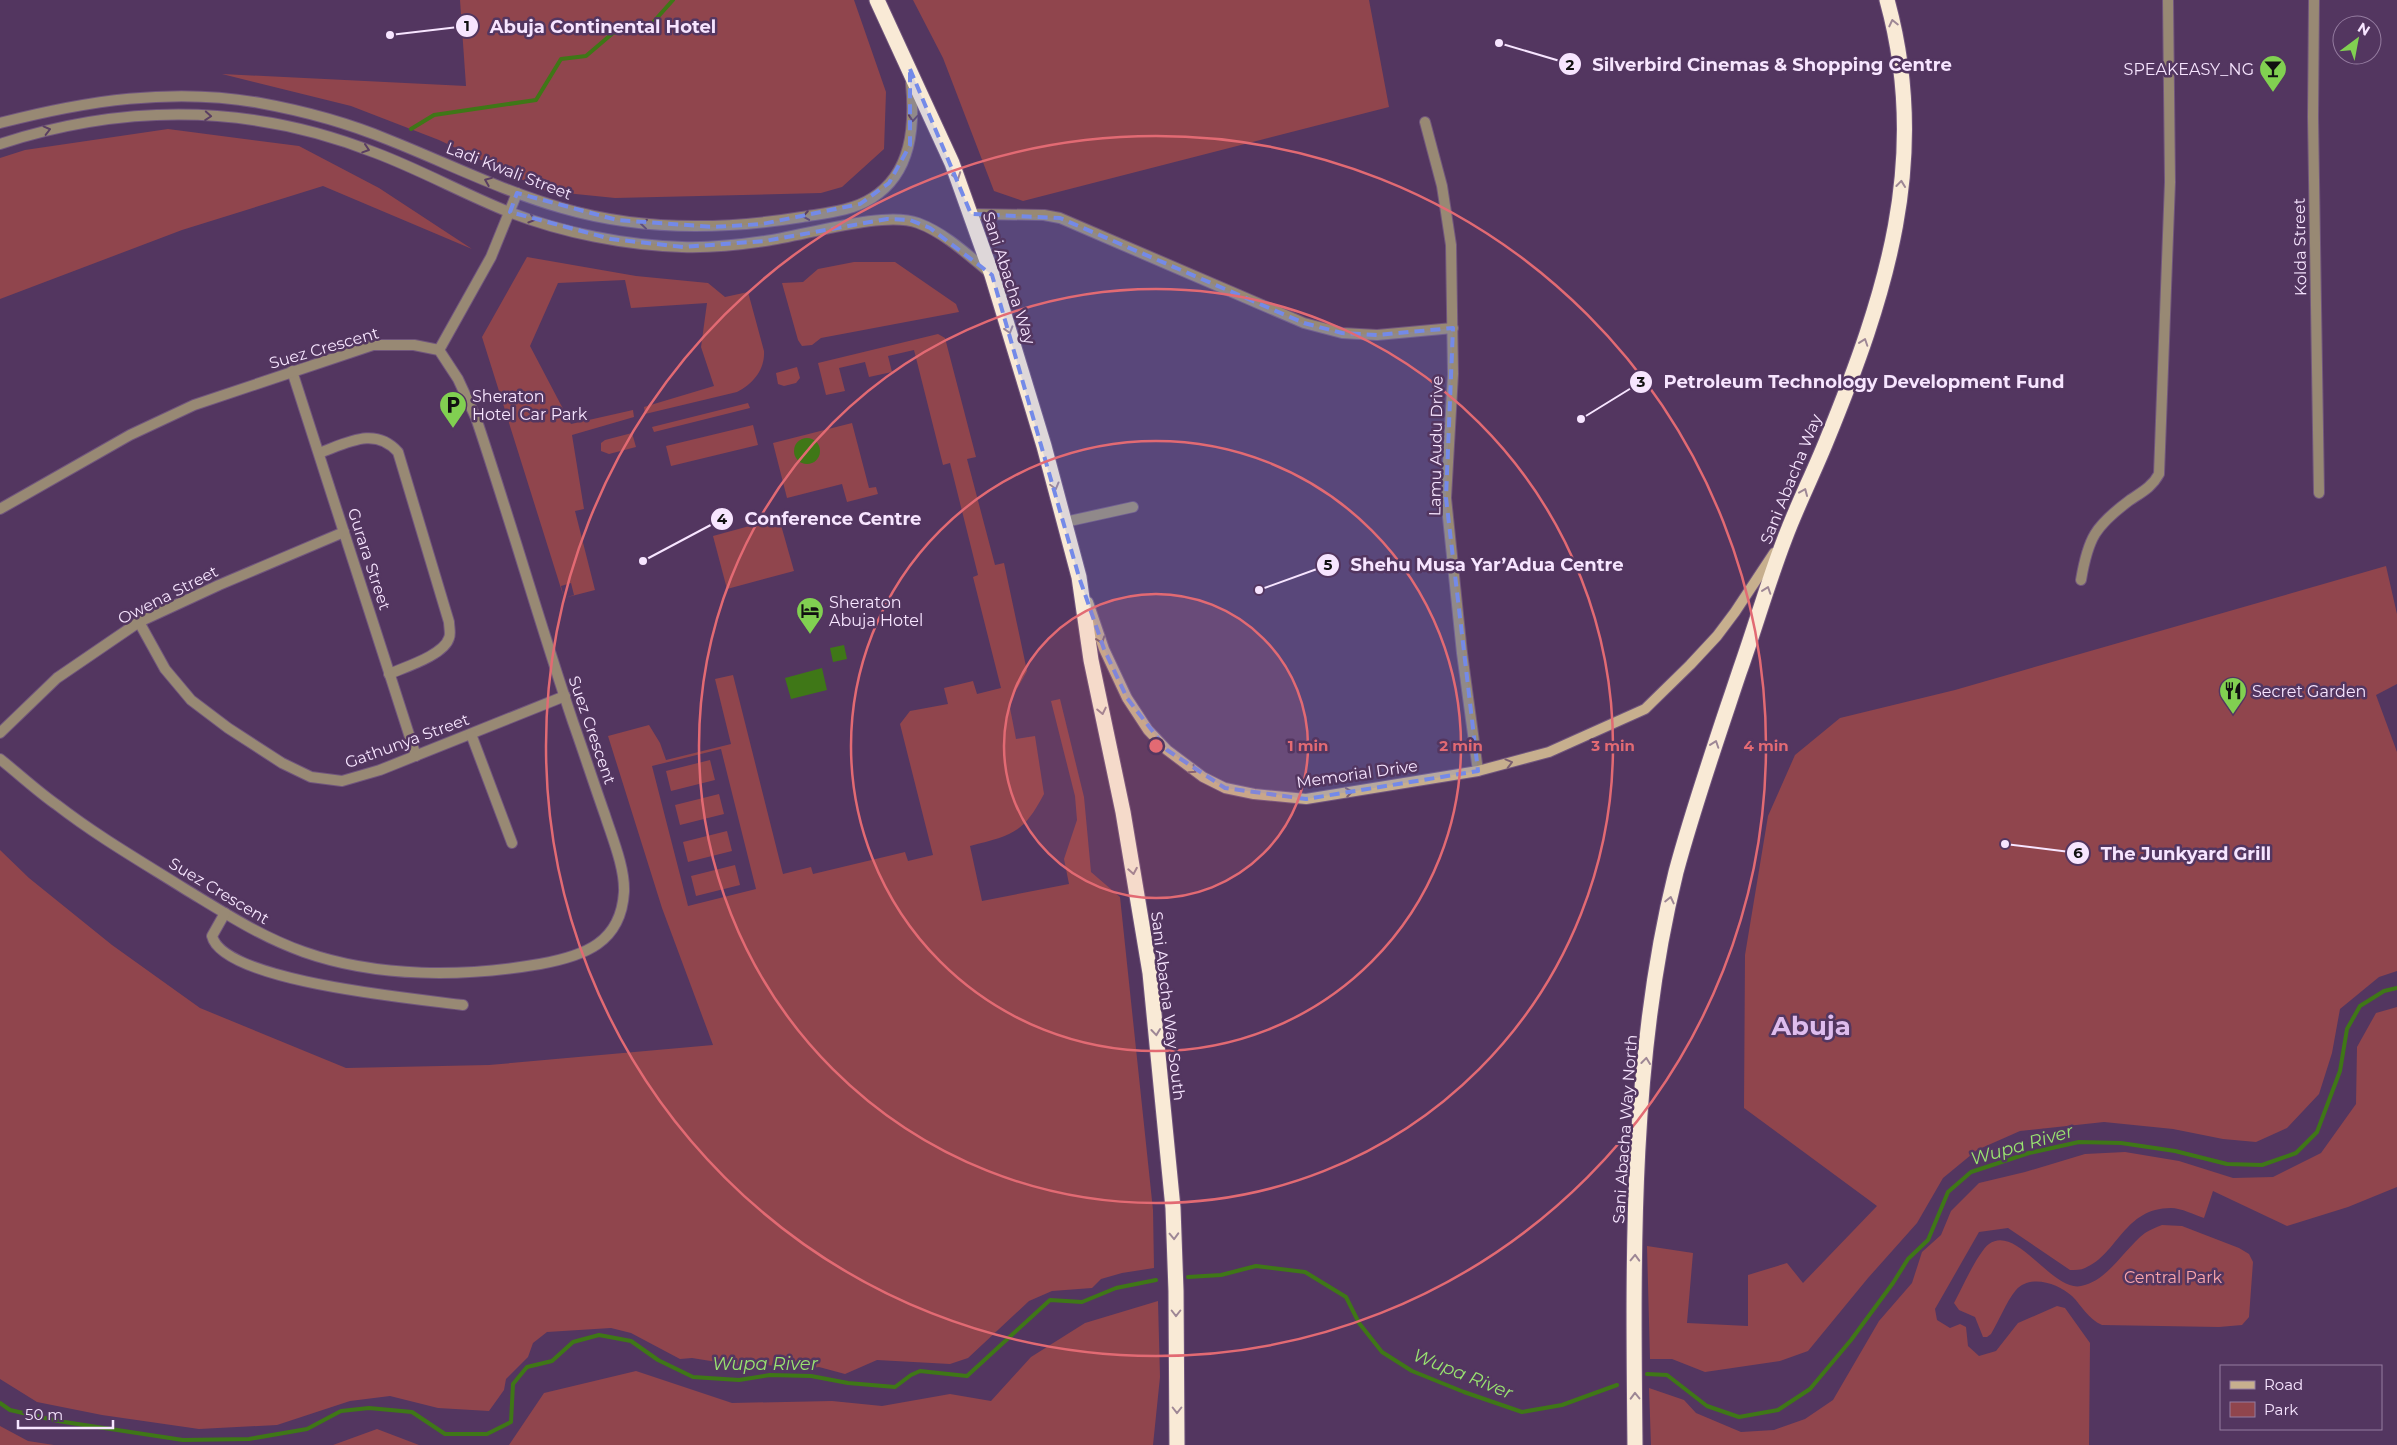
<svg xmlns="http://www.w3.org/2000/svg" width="2397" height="1445" font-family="Montserrat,sans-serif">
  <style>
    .green { fill: #90454d; fill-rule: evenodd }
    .water { fill: #3f7717 }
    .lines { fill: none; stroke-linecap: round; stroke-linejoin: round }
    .stream { stroke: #3f7717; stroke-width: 4 }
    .street-casing { stroke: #71567d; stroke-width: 12 }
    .secondary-casing { stroke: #71567d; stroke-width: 12 }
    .highway-casing { stroke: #71567d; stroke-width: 17 }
    .street { stroke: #988974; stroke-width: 10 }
    .secondary { stroke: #c7af8e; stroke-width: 10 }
    .highway { stroke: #f9ead6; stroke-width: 15 }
    .oneway { stroke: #9e8795 }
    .oneway2 { stroke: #5a3e62 }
    .oneway3 { stroke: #7c6070 }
    .marked { fill: #748ae8; fill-opacity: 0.2; stroke: #748ae8; stroke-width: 4; stroke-dasharray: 10 6; stroke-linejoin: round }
    .ring { fill: none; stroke: #e26a73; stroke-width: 2.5 }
    .labels { text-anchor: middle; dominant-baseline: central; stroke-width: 5; stroke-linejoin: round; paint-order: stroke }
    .poi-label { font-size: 16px; fill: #f7e5ff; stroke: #533660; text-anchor: start }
    .street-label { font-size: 16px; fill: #f7e5ff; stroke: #533660 }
    .park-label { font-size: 16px; fill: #fba6ac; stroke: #533660 }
    .water-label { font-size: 18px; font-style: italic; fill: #99e470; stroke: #533660 }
    .town-label { font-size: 26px; font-weight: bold; fill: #debced; stroke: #533660 }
    .centre { fill: #e26a73; stroke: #533660; stroke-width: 2.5 }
    .ring-label { font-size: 15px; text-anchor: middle; font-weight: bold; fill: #e26a73; stroke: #533660; stroke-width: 5; stroke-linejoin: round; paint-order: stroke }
    .leader { fill: none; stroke: #f7e5ff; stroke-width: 2 }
    .callout-dot { fill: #f7e5ff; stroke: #533660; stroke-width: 2 }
    .mark-label { font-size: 15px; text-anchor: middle; font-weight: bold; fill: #111 }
    .callout-label { font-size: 18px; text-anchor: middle; font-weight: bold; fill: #f7e5ff; stroke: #533660; stroke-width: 5; stroke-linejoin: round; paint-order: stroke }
  </style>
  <rect width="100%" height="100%" fill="#533660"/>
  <g class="green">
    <polygon points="460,0 854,0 886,92 884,149 842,187 821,193 615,198 546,191 439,140 351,106 222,74 466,86"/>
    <polygon points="913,0 1369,0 1389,107 1023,201 994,191 943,58"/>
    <polygon points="168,129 299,146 379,188 472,249 323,186 182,230 0,299 0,158 25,150"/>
    <path d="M527,257L636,276L708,283L725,297L748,292L764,351C765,370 753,384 737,392L645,414L644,407L714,386L701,347L707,303L631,308L625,280L558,283L530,346L571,424L633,410L634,417L572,435L584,509L575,511L595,590L564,598L482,337ZM571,583L574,595L564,598L561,586Z"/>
    <polygon points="854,262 895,262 956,304 959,312 821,338 812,345 802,346 798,340 782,283 803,282 818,269"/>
    <path d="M938,334L945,338L976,457L967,459L995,565L1004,563L1027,671L1009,703L1016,739L1035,736L1044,794C1023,834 1012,835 970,846L982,901L1069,884L1064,859L1077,820L1075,796L1051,701L1060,699L1084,797L1091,872L1120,897L1153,1210L1154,1268L1122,1273L1101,1279L1092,1288L1052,1291L1029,1301L968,1358L950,1364L877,1360L845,1374L819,1367L803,1369L757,1364L742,1366L692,1358L680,1359L631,1333L611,1328L547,1332L533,1343L528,1357L506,1379L504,1390L489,1411L438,1408L390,1396L350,1401L277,1425L199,1429L102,1415L37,1402L0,1379V850L29,878L112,945L200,1008L346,1068L489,1065L713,1045L662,908L608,736L649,725L660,743L666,760L731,744L715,679L733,675L783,874L811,867L813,874L905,852L908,861L933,855L900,724L910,711L948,704L944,688L973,681L977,694L1001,688L973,577L978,575L950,463L943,465L914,350L888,356L892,372L869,377L865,362L839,368L845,391L826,395L818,363ZM721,749L756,889L688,906L652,766Z"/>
    <polygon points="797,367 800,378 796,383 784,386 778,384 776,373"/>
    <polygon points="748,403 750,408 654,432 652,427"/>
    <polygon points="852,423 869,488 876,487 878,494 847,502 842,484 787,498 773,443"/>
    <polygon points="753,425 758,445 671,466 666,446"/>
    <polygon points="632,433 636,447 609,454 601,451 601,443 605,440"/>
    <polygon points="779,518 794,571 727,589 713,536"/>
    <polygon points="2386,566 2397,614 2397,684 2376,695 2397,752 2397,971 2379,977 2340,1009 2332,1053 2319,1094 2287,1128 2256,1142 2223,1139 2173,1129 2104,1122 2020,1131 1977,1150 1943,1178 1917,1223 1868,1278 1808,1351 1780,1361 1705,1372 1672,1359 1650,1359 1647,1246 1693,1253 1687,1323 1748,1326 1748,1275 1787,1263 1803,1283 1877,1206 1744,1108 1745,955 1768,816 1795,755 1840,718 1955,690"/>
    <polygon points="710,760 715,780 671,791 666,771"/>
    <polygon points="719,794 724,814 680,825 675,805"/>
    <polygon points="727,831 732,851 688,862 683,842"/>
    <polygon points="735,865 740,885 696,896 691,876"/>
    <path d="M2397,1007V1187L2348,1207L2287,1226L2213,1191L2204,1218C2195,1215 2181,1208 2171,1208C2124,1208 2118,1254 2085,1268C2081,1270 2075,1270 2070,1270L2008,1228L1979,1232L1935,1309L1937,1320L1950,1328L1960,1324L1966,1327L1968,1346L1979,1356L1996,1351L2018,1323L2057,1306L2065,1308L2090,1343L2089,1445H1651L1649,1388L1684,1400L1696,1413L1741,1432L1774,1430L1805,1419L1833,1400L1879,1321L1912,1283L1922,1252L1941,1235L1951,1211L1979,1183L2025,1172L2085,1154L2125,1152L2179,1161L2233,1178L2273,1177L2321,1153L2356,1104L2357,1047L2376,1013Z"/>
    <path d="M2162,1225L2182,1226L2239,1248L2249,1254L2253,1262L2249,1317L2242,1325L2219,1327L2102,1325C2088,1319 2082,1306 2072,1296C2058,1283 2030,1274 2016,1290C2006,1302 1999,1321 1991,1334L1987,1337H1983L1975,1317L1959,1310L1954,1303C1961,1290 1978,1252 1989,1244C2017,1224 2052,1292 2081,1286C2108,1281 2124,1249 2145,1233C2150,1230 2156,1227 2162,1225Z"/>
    <polygon points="1158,1301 1160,1377 1153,1445 509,1445 544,1393 636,1371 732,1403 832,1401 882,1406 950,1394 991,1401 1031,1357 1085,1323"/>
    <polygon points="0,1426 28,1441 54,1445 0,1445"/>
    <polygon points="377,1429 419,1445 333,1445"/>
  </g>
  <g class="water">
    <circle cx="807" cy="451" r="13"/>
    <polygon points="844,645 847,659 833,662 830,648"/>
    <polygon points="822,668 827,690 791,699 785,678"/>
  </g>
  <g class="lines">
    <g class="stream">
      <polyline points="411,129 434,115 536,100 561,59 586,56 613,33 648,28 673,0"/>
      <polyline points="1188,1277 1221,1275 1256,1266 1305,1272 1346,1297 1359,1323 1382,1352 1412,1371 1464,1392 1522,1412 1562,1405 1617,1385"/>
      <polyline points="1647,1374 1667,1375 1707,1406 1739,1417 1778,1410 1810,1389 1851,1340 1893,1283 1908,1259 1928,1240 1948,1192 1971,1172 2029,1153 2079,1142 2121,1143 2175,1151 2227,1164 2262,1165 2296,1153 2317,1132 2340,1071 2347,1029 2360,1006 2384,991 2397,988"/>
      <polyline points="0,1403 10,1410 58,1421 183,1440 249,1439 307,1429 341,1411 369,1408 412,1412 445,1434 487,1434 511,1422 513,1384 527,1367 552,1361 573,1342 599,1335 631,1341 658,1360 693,1377 739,1380 770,1375 811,1376 848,1383 895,1387 911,1375 920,1371 967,1376 1050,1300 1082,1302 1116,1288 1156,1280"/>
    </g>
    <defs>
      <g id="street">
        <polyline points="2314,0 2313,117 2319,493"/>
        <polyline points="1425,122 1442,186 1451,245 1453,374 1446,498 1462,653 1478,771"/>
        <path d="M0,123C85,101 173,87 260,103C304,111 348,123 389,140C447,163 502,191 562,208C641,231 722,230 802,217C825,213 852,211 872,198C912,173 915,126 911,83"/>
        <path d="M0,144C126,103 252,104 376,153C421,170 464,194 509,212C563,233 625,245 682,247C709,248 738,245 765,241C804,236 884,210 918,223C945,233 968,255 990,273"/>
        <polyline points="971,214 1044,215 1060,218 1304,323 1342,333 1377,335 1453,328"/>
        <polyline points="439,350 491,257 517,193"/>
        <polyline points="292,371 416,756"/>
        <path d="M319,453C347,443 375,426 398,452L449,622C449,627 451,634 449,638C444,655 405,667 389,674"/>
        <path d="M0,509L130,435L194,405L373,345H414L439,350L458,379L476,418C510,519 539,621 573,722C584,753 594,784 605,815C612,837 625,868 624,892C621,943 584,956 540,964C464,977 378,978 304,952C261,937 223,912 185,889C142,862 97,836 57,805C37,791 19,774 0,759"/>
        <polyline points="1065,522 1133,507"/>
        <path d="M2081,580C2088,538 2095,526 2130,500C2142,492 2152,487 2159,474L2170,182L2168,0"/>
        <polyline points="139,622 165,669 191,700 228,728 282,763 311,777 342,781 380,770 565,696"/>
        <polyline points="0,733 57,678 139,622 219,585 344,532"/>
        <polyline points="471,734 512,843"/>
        <path d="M225,913L212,936C223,982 419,999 463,1005"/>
      </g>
      <polyline id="secondary" points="1088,602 1104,649 1127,698 1148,730 1167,750 1203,777 1225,788 1254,794 1306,799 1478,771 1549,752 1645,709 1690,665 1717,636 1735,612 1774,553"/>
      <g id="highway">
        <polyline points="877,0 952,163 992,275 1044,446 1079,577 1091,660 1123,812 1150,973 1173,1208 1176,1291 1177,1445"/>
        <path d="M1635,1445C1633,1256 1630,1056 1676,872C1694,805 1717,739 1739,673C1755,628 1768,582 1785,538C1797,506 1813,474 1826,442C1886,295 1931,159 1887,0"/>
      </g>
    </defs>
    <use href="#street" class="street-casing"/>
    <use href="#secondary" class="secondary-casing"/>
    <use href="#highway" class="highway-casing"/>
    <use href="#street" class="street"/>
    <use href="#secondary" class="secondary"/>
    <use href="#highway" class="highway"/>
  </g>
  <defs><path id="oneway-chevron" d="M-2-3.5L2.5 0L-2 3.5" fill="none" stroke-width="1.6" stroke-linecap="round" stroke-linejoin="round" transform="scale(1.25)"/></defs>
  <g class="oneway">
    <use href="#oneway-chevron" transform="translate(1893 23) rotate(-103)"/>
    <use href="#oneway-chevron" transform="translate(957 176) rotate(70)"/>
    <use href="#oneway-chevron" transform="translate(1901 184) rotate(-84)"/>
    <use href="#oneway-chevron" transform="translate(1009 330) rotate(73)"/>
    <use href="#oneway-chevron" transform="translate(1864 342) rotate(-71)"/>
    <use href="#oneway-chevron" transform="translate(1055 486) rotate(75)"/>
    <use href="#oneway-chevron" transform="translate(1804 492) rotate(-67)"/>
    <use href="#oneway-chevron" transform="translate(1767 590) rotate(-71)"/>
    <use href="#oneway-chevron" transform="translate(1102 711) rotate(78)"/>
    <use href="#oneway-chevron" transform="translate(1715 744) rotate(-71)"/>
    <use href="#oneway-chevron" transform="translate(1133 871) rotate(80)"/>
    <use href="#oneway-chevron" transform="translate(1670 900) rotate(-77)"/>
    <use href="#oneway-chevron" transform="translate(1156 1032) rotate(84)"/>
    <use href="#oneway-chevron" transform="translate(1646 1061) rotate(-83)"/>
    <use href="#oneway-chevron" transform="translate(1174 1236) rotate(88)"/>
    <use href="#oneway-chevron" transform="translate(1635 1258) rotate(-88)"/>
    <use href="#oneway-chevron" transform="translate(1176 1313) rotate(90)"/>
    <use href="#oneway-chevron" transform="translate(1635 1396) rotate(-91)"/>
    <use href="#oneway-chevron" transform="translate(1177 1410) rotate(90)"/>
  </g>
  <g class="oneway2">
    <use href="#oneway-chevron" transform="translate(208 116) rotate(4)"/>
    <use href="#oneway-chevron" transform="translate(913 118) rotate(95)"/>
    <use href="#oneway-chevron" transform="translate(47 130) rotate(-14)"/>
    <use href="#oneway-chevron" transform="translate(366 149) rotate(18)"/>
    <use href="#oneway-chevron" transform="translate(488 181) rotate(-158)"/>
    <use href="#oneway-chevron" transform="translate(806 216) rotate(171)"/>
    <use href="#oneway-chevron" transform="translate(532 219) rotate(17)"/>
    <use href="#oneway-chevron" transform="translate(644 224) rotate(-174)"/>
  </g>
  <g class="oneway3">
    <use href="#oneway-chevron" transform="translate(1101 640) rotate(71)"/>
    <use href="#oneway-chevron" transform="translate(1509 763) rotate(-15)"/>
    <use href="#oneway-chevron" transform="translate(1193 770) rotate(35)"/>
    <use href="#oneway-chevron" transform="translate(1349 792) rotate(-9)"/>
  </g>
  <path class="marked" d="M910,69L971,214L1060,218L1304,323L1342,333L1377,335L1453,328L1446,498L1478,771L1306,799L1225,788L1167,750L1127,698L1104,649L1079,577L992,275L930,228L910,220L887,219L765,241L683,247L611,239L510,212L517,193L617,220L714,227L762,224L860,204L889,183L910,145Z"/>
  <circle cx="1156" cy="746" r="152" fill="#e26a73" fill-opacity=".12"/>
  <g class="ring">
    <circle cx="1156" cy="746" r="152"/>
    <circle cx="1156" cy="746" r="305"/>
    <circle cx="1156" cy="746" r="457"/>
    <circle cx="1156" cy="746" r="610"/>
  </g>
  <defs>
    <symbol id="bar-pin" viewBox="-11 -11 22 30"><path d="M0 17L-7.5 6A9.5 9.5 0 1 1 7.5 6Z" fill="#81d051" stroke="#533660"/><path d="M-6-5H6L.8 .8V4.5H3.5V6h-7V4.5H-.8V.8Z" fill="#111"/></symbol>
    <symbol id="parking-pin" viewBox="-11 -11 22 30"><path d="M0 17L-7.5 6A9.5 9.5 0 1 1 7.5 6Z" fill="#81d051" stroke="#533660"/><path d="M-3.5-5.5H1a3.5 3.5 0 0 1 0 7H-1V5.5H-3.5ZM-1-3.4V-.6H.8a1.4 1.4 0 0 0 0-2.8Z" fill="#111"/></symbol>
    <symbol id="hotel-pin" viewBox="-11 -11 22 30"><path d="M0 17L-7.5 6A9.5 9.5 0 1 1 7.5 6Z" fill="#81d051" stroke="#533660"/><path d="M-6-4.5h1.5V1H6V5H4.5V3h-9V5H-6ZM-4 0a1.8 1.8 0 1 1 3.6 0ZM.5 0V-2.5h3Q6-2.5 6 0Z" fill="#111"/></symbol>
    <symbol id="restaurant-pin" viewBox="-11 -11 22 30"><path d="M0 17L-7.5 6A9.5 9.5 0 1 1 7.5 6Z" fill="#81d051" stroke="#533660"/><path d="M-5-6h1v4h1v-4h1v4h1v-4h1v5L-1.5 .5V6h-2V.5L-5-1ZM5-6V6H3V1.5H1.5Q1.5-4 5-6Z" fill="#111"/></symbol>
  </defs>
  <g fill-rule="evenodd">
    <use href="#bar-pin" x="2257" y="53" width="32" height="43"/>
    <use href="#parking-pin" x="437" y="389" width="32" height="43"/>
    <use href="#hotel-pin" x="794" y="595" width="32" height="43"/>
    <use href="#restaurant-pin" x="2217" y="675" width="32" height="43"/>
  </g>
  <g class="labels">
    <g class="poi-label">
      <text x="2254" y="69" text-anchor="end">SPEAKEASY_NG</text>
      <text x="472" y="396">Sheraton<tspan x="472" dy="18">Hotel Car Park</tspan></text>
      <text x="829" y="602">Sheraton<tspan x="829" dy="18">Abuja Hotel</tspan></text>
      <text x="2252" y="691">Secret Garden</text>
    </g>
    <g class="street-label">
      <text transform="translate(509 171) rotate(21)">Ladi Kwali Street</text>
      <text transform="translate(2300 247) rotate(-91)">Kolda Street</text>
      <text transform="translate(1009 278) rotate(72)">Sani Abacha Way</text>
      <text transform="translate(324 348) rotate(-16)">Suez Crescent</text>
      <text transform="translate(1436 446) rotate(-89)">Lamu Audu Drive</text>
      <text transform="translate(1791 479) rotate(-68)">Sani Abacha Way</text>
      <text transform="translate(369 559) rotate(72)">Gurara Street</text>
      <text transform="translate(168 595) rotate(-27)">Owena Street</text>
      <text transform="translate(592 730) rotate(71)">Suez Crescent</text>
      <text transform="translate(407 741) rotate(-20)">Gathunya Street</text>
      <text transform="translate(1357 774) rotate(-8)">Memorial Drive</text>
      <text transform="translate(219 891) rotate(31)">Suez Crescent</text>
      <text transform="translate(1168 1006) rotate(83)">Sani Abacha Way South</text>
      <text transform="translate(1625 1129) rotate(-86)">Sani Abacha Way North</text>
    </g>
    <g class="park-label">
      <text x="2173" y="1277">Central Park</text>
    </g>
    <g class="water-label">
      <text transform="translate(2022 1145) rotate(-16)">Wupa River</text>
      <text x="765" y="1364">Wupa River</text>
      <text transform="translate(1463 1374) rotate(22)">Wupa River</text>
    </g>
    <g class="town-label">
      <text x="1811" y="1026">Abuja</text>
    </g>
  </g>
  <circle cx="1156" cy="746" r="8" class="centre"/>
  <g class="ring-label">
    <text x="1308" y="751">1 min</text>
    <text x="1461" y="751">2 min</text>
    <text x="1613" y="751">3 min</text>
    <text x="1766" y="751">4 min</text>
  </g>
  <path class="leader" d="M390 35L467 26M1499 43L1570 64M1581 419L1641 382M643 561L722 519M1259 590L1328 565M2005 844L2078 853"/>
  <g class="callout-dot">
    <circle cx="390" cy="35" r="5"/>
    <circle cx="1499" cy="43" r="5"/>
    <circle cx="1581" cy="419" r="5"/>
    <circle cx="643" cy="561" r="5"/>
    <circle cx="1259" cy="590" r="5"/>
    <circle cx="2005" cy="844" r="5"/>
    <circle cx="467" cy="26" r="12"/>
    <circle cx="1570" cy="64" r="12"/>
    <circle cx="1641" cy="382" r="12"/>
    <circle cx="722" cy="519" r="12"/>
    <circle cx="1328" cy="565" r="12"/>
    <circle cx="2078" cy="853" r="12"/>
  </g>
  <g class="mark-label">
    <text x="467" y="31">1</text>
    <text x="1570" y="70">2</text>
    <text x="1641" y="387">3</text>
    <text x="722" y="524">4</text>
    <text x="1328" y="570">5</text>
    <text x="2078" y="858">6</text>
  </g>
  <g class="callout-label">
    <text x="603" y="33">Abuja Continental Hotel</text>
    <text x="1772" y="71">Silverbird Cinemas &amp; Shopping Centre</text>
    <text x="1864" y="388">Petroleum Technology Development Fund</text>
    <text x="833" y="525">Conference Centre</text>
    <text x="1487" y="571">Shehu Musa Yar’Adua Centre</text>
    <text x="2186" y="860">The Junkyard Grill</text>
  </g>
  <rect x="2220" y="1365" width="162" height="65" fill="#533660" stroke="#957ca0"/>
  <rect x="2230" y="1381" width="25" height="8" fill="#c7af8e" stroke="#957ca0"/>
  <text x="2264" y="1390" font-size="15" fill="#f7e5ff">Road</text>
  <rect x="2230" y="1402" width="25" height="15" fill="#90454d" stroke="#957ca0"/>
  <text x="2264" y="1415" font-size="15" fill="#f7e5ff">Park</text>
  <g transform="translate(2357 40) rotate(32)"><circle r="24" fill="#533660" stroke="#957ca0"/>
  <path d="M0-4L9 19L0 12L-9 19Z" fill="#81d051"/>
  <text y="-8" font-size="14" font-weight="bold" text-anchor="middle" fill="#f7e5ff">N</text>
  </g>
  <path d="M18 1420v8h95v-8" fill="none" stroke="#f7e5ff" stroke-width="2.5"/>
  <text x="25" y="1420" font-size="15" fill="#f7e5ff" stroke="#533660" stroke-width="4" paint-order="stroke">50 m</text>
</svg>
